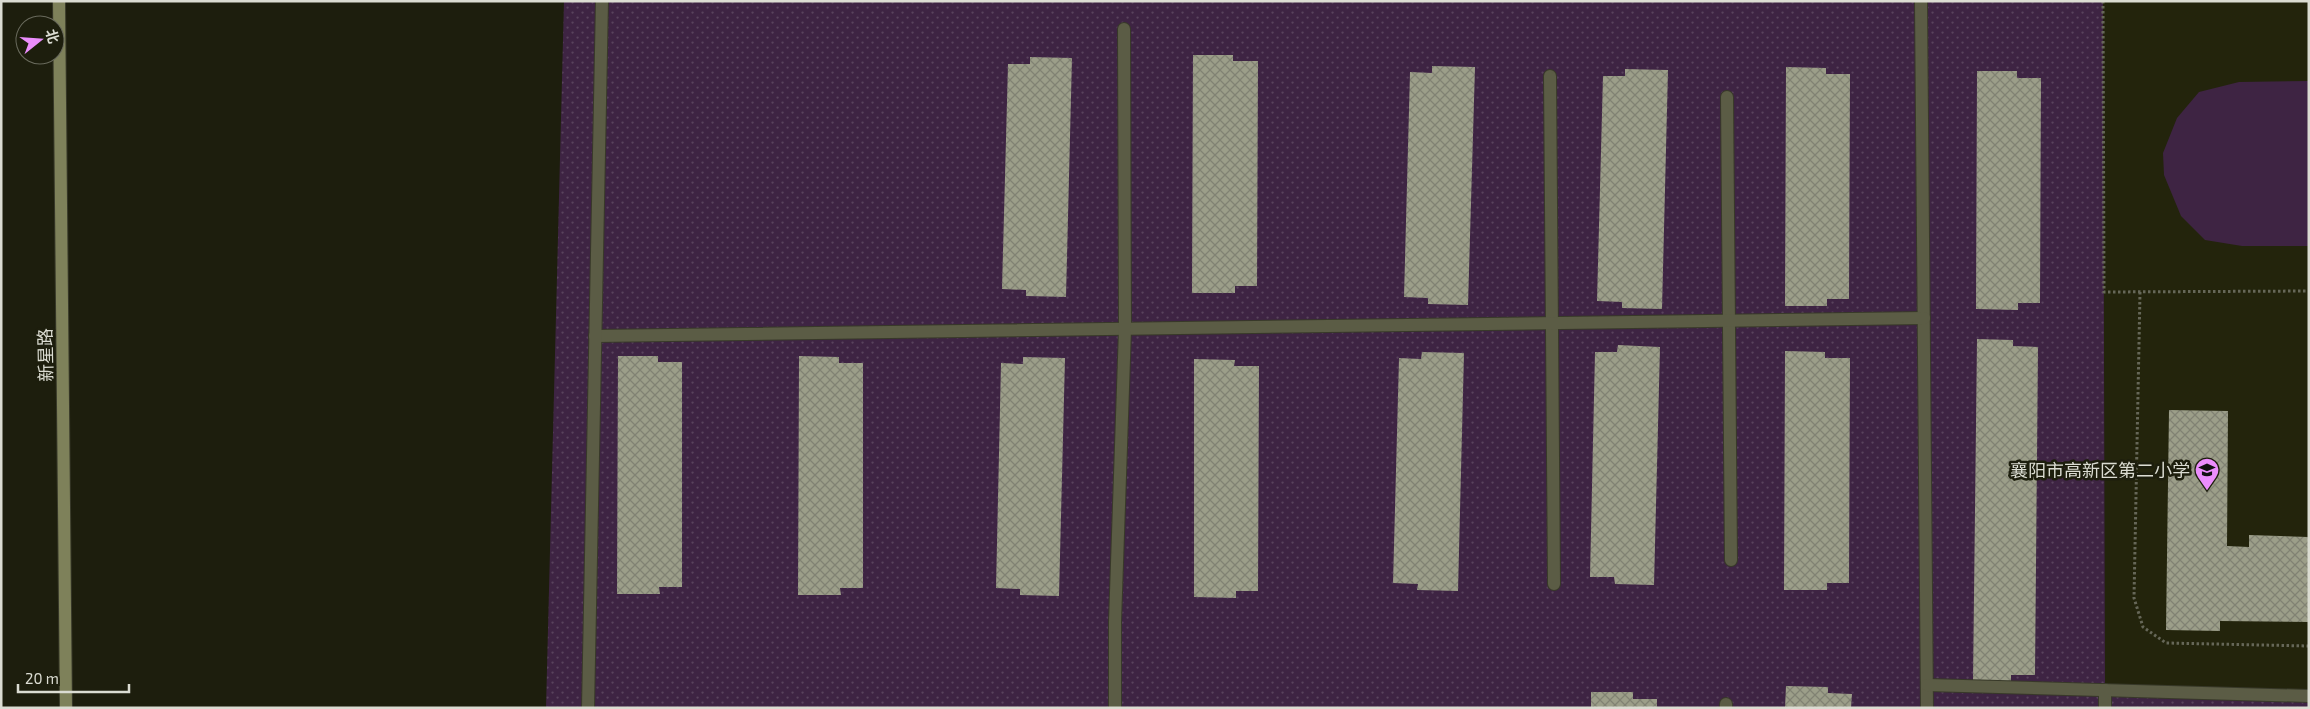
<svg xmlns="http://www.w3.org/2000/svg" width="2310" height="709" font-family="'Exo 2','Noto Sans SC',sans-serif">
  <style>
    .built { fill: #23240c }
    .grass { fill: url(#grass-dots) }
    .park { fill: #3e2443 }
    .building { fill: url(#building-cross-hatch) }
    .lines { fill: none; stroke-linecap: round; stroke-linejoin: round }
    .lane-casing { stroke: #383929; stroke-width: 14 }
    .secondary-casing { stroke: #383929; stroke-width: 14 }
    .path { stroke: #666758; stroke-width: 3; stroke-dasharray: 2.5 2.5; stroke-linecap: butt }
    .lane { stroke: #5b5c45; stroke-width: 12 }
    .secondary { stroke: #7e815a; stroke-width: 12 }
    .labels { text-anchor: middle; dominant-baseline: central; stroke-width: 5; stroke-linejoin: round; paint-order: stroke }
    .street-label { font-size: 18px; fill: #dbdcd2; stroke: #1d1e0d }
    .poi-label { font-size: 18px; fill: #dbdcd2; stroke: #1d1e0d; text-anchor: end }
  </style>
  <defs>
    <pattern id="grass-dots" width="8" height="8" patternUnits="userSpaceOnUse" patternTransform="scale(1.25)"><rect width="8" height="8" fill="#3e2443"/><path d="M2 2h.1M6 6h.1" fill="none" stroke="#59435d" stroke-width="1.8" stroke-linecap="round"/></pattern>
    <pattern id="building-cross-hatch" width="8" height="8" patternUnits="userSpaceOnUse" patternTransform="scale(1.25)"><rect width="8" height="8" fill="#9c9e89"/><path d="M0 0l8 8M0 8l8-8" fill="none" stroke="#818273"/></pattern>
  </defs>
  <rect width="100%" height="100%" fill="#1d1e0d"/>
  <polygon class="built" points="2103,1 2309,1 2309,696 2105,690"/>
  <polygon class="grass" points="564,1 2103,1 2105,690 2309,696 2309,708 546,708"/>
  <polygon class="park" points="2309,81 2309,246 2242,246 2205,240 2181,216 2164,175 2163,153 2177,118 2199,92 2239,82"/>
  <g class="building">
    <polygon points="1193,55 1233,55 1233,61 1258,61 1257,286 1235,286 1235,293 1192,293"/>
    <polygon points="1030,57 1072,58 1066,297 1026,296 1026,290 1002,289 1008,64 1030,64"/>
    <polygon points="1432,66 1475,67 1468,305 1428,304 1428,298 1404,297 1410,72 1432,73"/>
    <polygon points="1786,67 1826,68 1826,74 1850,74 1849,299 1827,299 1827,306 1785,306"/>
    <polygon points="1625,69 1668,70 1662,309 1622,308 1622,302 1597,301 1603,76 1625,76"/>
    <polygon points="1977,71 2017,71 2017,78 2041,78 2040,303 2018,303 2018,310 1976,309"/>
    <polygon points="1977,339 2013,340 2013,346 2038,347 2035,675 2011,675 2011,681 1973,681"/>
    <polygon points="1618,345 1660,347 1654,585 1615,584 1614,577 1590,577 1595,352 1617,352"/>
    <polygon points="1785,351 1825,352 1825,358 1850,358 1849,583 1827,583 1827,590 1784,590"/>
    <polygon points="1422,352 1464,353 1458,591 1417,590 1418,584 1393,583 1399,358 1421,359"/>
    <polygon points="618,356 658,356 658,362 682,362 682,587 659,587 660,594 617,594"/>
    <polygon points="799,356 839,357 839,363 863,363 863,588 840,588 841,595 798,595"/>
    <polygon points="1023,357 1065,358 1059,596 1020,595 1020,589 996,588 1001,363 1023,364"/>
    <polygon points="1194,359 1235,360 1234,366 1259,366 1258,591 1236,591 1236,598 1194,597"/>
    <polygon points="2169,410 2228,411 2227,546 2249,547 2249,535 2308,537 2309,622 2220,621 2220,631 2166,630"/>
    <polygon points="1786,686 1828,687 1828,693 1852,694 1851,708 1785,708"/>
    <polygon points="1591,692 1633,692 1633,699 1657,699 1657,708 1591,708"/>
  </g>
  <g class="lines">
    <defs>
      <g id="lane">
        <polyline points="1921,1 1927,708"/>
        <polyline points="1550,76 1554,584"/>
        <polyline points="1727,97 1731,560"/>
        <polyline points="595,336 1924,318"/>
        <polyline points="1927,685 2309,696"/>
        <polyline points="588,708 602,1"/>
        <polyline points="1115,708 1115,622 1125,329 1124,29"/>
        <polyline points="1726,708 1726,704"/>
        <polyline points="2105,708 2105,690"/>
      </g>
      <polyline id="secondary" points="59,1 66,708"/>
    </defs>
    <use href="#lane" class="lane-casing"/>
    <use href="#secondary" class="secondary-casing"/>
    <g class="path">
      <polyline points="2103,1 2104,292 2309,291"/>
      <polyline points="2140,292 2134,598 2143,627 2166,643 2309,646"/>
    </g>
    <use href="#lane" class="lane"/>
    <use href="#secondary" class="secondary"/>
  </g>
  <defs>
    <symbol id="school-pin" viewBox="-11 -11 22 30"><path d="M0 17L-7.5 6A9.5 9.5 0 1 1 7.5 6Z" fill="#eb8dfc" stroke="#1d1e0d"/><path d="M0-5L7-2L0 1L-7-2ZM-4 1L0 2.5L4 1V4Q0 6-4 4Z" fill="#111"/></symbol>
  </defs>
  <g fill-rule="evenodd">
    <use href="#school-pin" x="2193" y="456" width="28" height="38"/>
  </g>
  <g class="labels">
    <g class="street-label">
      <text transform="translate(45 355) rotate(-91)">新星路</text>
    </g>
    <g class="poi-label">
      <text x="2190" y="470">襄阳市高新区第二小学</text>
    </g>
  </g>
  <rect width="2310" height="709" fill="none" stroke="#dbdcd2" stroke-width="5"/>
  <g transform="translate(40 40) rotate(73)"><circle r="24" fill="#1d1e0d" stroke="#696a5c"/>
  <path d="M0-4L9 19L0 12L-9 19Z" fill="#eb8dfc"/>
  <text y="-8" font-size="14" font-weight="bold" text-anchor="middle" fill="#dbdcd2">北</text>
  </g>
  <path d="M18 684v8h111v-8" fill="none" stroke="#dbdcd2" stroke-width="2.5"/>
  <text x="25" y="684" font-size="15" fill="#dbdcd2" stroke="#1d1e0d" stroke-width="4" paint-order="stroke">20 m</text>
</svg>
